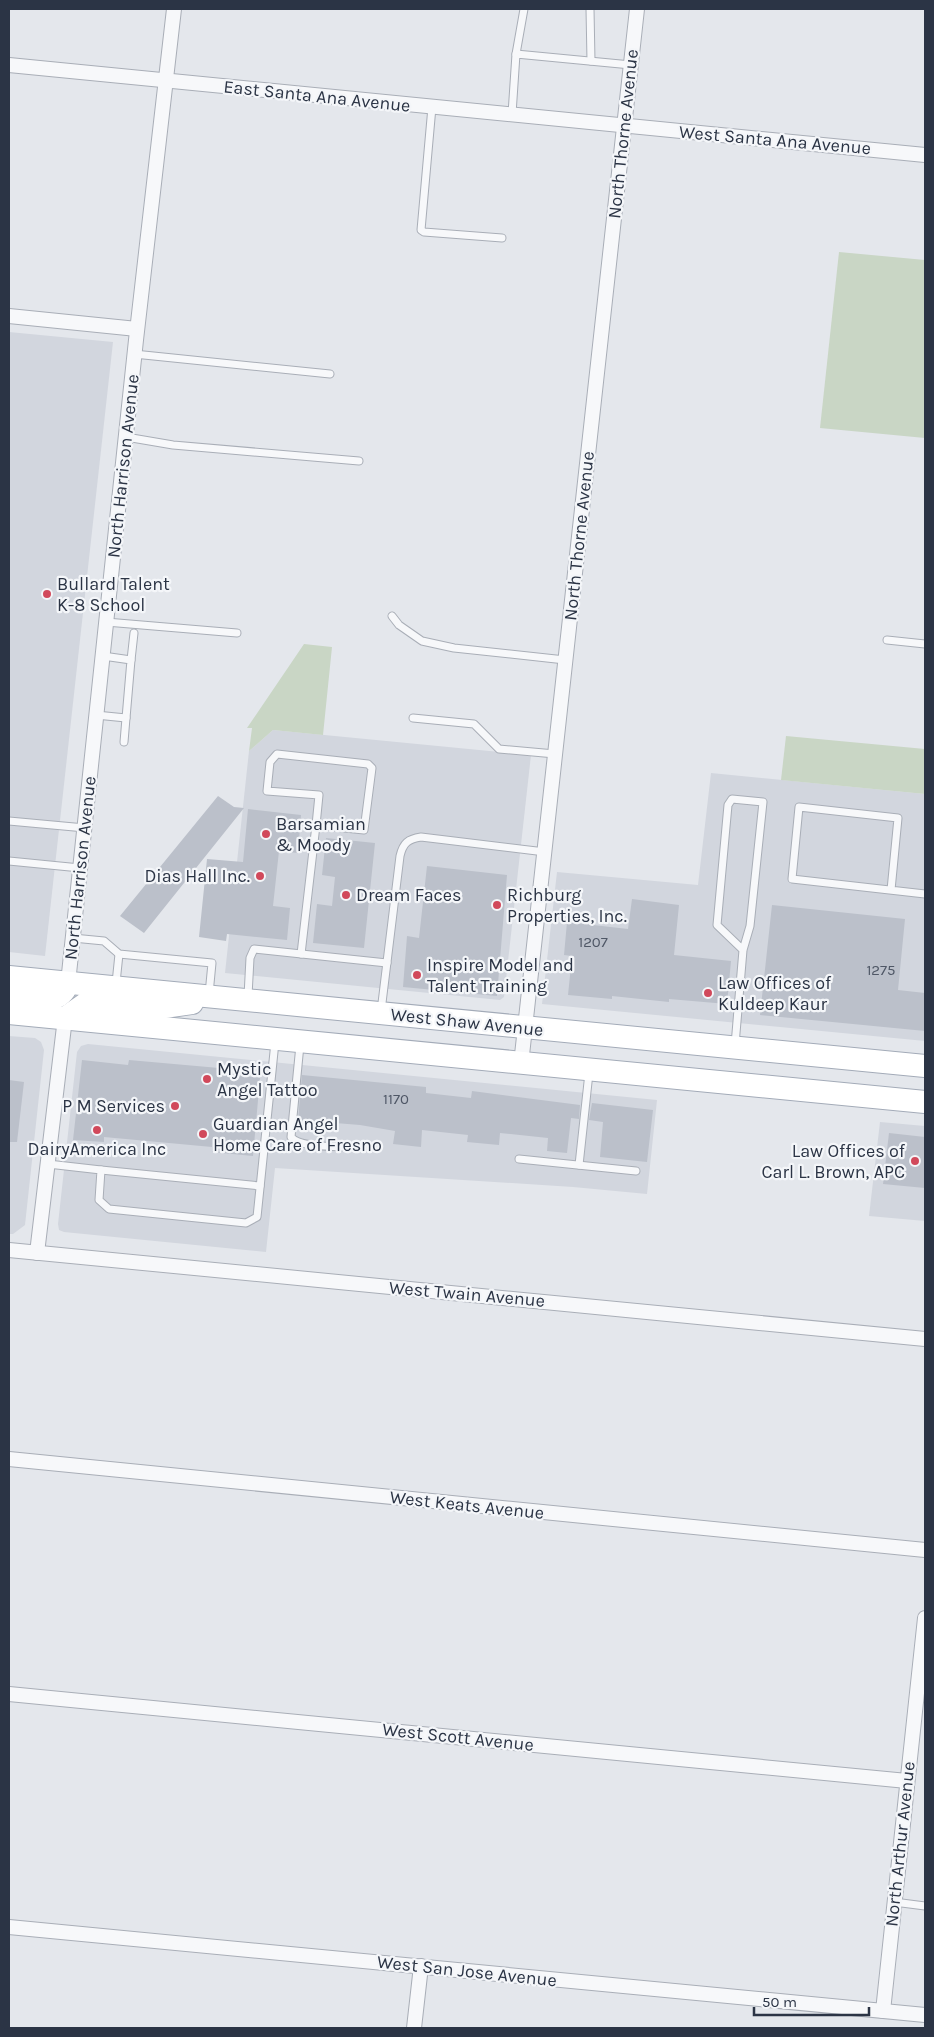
<svg xmlns="http://www.w3.org/2000/svg" width="934" height="2037" font-family="Karla,sans-serif">
  <style>
    .built { fill: #d2d6de }
    .green { fill: #c9d6c5 }
    .building { fill: #bbc0ca }
    .lines { fill: none; stroke-linecap: round; stroke-linejoin: round }
    .service-casing { stroke: #a9aeb7; stroke-width: 9 }
    .minor-casing { stroke: #a9aeb7; stroke-width: 16 }
    .primary-casing { stroke: #a3abb8; stroke-width: 24 }
    .service { stroke: #f7f8fa; stroke-width: 7 }
    .minor { stroke: #f7f8fa; stroke-width: 14 }
    .primary { stroke: #fff; stroke-width: 22 }
    .poi-dot { fill: #d1495b; stroke: #f4f6f9; stroke-width: 2 }
    .labels { text-anchor: middle; dominant-baseline: central; stroke-width: 4.5; stroke-linejoin: round; paint-order: stroke }
    .number-label { font-size: 15px; fill: #4f5766 }
    .street-label { font-size: 18px; fill: #2b3445; stroke: #f4f6f9 }
    .poi-label { font-size: 18px; fill: #2b3445; stroke: #f4f6f9; text-anchor: start }
  </style>
  <rect width="100%" height="100%" fill="#e4e7ec"/>
  <g class="built">
    <polygon points="9,332 113,342 45,956 9,952"/>
    <polygon points="273,730 531,755 504,997 500,1000 225,973 249,751"/>
    <polygon points="711,773 925,794 925,1041 542,1004 557,872 698,885"/>
    <polygon points="9,1036 35,1038 41,1042 44,1050 25,1225 13,1234 9,1234"/>
    <polygon points="88,1044 657,1100 647,1194 573,1187 275,1168 266,1252 64,1232 59,1230 58,1224 77,1052 81,1046"/>
    <polygon points="880,1122 925,1126 925,1221 869,1216"/>
  </g>
  <g class="green">
    <polygon points="839,252 925,260 925,438 820,428"/>
    <polygon points="304,644 332,647 323,735 273,730 249,751 252,728 247,728"/>
    <polygon points="786,736 925,749 925,794 781,780"/>
  </g>
  <g class="building">
    <polygon points="218,796 234,807 244,808 144,933 120,916"/>
    <polygon points="248,809 301,815 298,853 279,851 273,906 290,908 287,940 227,934 226,941 199,937 207,859 243,862"/>
    <polygon points="326,838 375,843 364,948 313,943 317,904 332,906 335,877 322,875"/>
    <polygon points="427,866 507,875 497,996 403,987 407,936 419,938"/>
    <polygon points="632,899 679,905 674,955 731,961 727,1004 669,999 669,1002 612,996 612,999 568,995 572,956 564,955 567,922 628,929"/>
    <polygon points="772,905 905,919 898,990 925,993 925,1031 760,1015"/>
    <polygon points="82,1060 128,1065 129,1060 219,1068 219,1073 260,1078 253,1156 212,1152 212,1147 104,1137 104,1142 73,1140"/>
    <polygon points="302,1075 426,1087 426,1093 471,1098 472,1091 580,1105 579,1119 571,1118 567,1153 547,1151 548,1138 500,1133 499,1145 467,1142 468,1135 422,1130 421,1147 393,1144 395,1131 360,1125 298,1120"/>
    <polygon points="9,1080 24,1082 17,1142 9,1142"/>
    <polygon points="592,1103 653,1110 647,1162 600,1157 603,1122 589,1120"/>
    <polygon points="889,1133 925,1137 925,1188 883,1184"/>
  </g>
  <g class="lines">
    <defs>
      <g id="service">
        <polyline points="590,9 591,61"/>
        <polyline points="516,54 524,9"/>
        <polyline points="432,107 421,230 424,232 502,238"/>
        <polyline points="512,114 516,54 631,65"/>
        <polyline points="134,354 330,374"/>
        <polyline points="126,437 173,445 359,461"/>
        <polyline points="392,616 399,625 422,641 454,648 565,660"/>
        <polyline points="106,622 237,633"/>
        <polyline points="887,640 925,644"/>
        <polyline points="131,660 134,633"/>
        <polyline points="96,715 126,718 131,660 103,656"/>
        <polyline points="413,718 474,724 499,749 555,754"/>
        <polyline points="124,742 126,718"/>
        <polyline points="9,821 85,828"/>
        <polyline points="9,861 80,868"/>
        <polyline points="891,890 898,818 799,807 792,879 925,894"/>
        <polyline points="73,938 104,941 119,954 212,963 209,994"/>
        <polyline points="301,954 316,825 364,830 372,768 368,764 277,754 270,762 267,791 319,795 316,825"/>
        <polyline points="116,983 119,954"/>
        <polyline points="248,996 250,958 254,949 387,963"/>
        <path d="M381,1011L400,856C403,843 408,839 421,837L545,852"/>
        <path d="M300,1045L291,1137C299,1147 328,1146 341,1147"/>
        <polyline points="735,1045 743,950 750,926 763,802 732,799 728,805 717,925 743,950"/>
        <polyline points="519,1159 636,1171"/>
        <polyline points="48,1164 101,1170 99,1200 109,1209 246,1223 257,1217 275,1042"/>
        <polyline points="579,1165 589,1073"/>
        <polyline points="101,1170 260,1186"/>
        <polyline points="894,1902 925,1906"/>
      </g>
      <g id="minor">
        <polyline points="9,65 925,155"/>
        <polyline points="9,316 137,329"/>
        <polyline points="68,983 136,340 174,9"/>
        <polyline points="521,1064 637,9"/>
        <polyline points="9,1250 925,1339"/>
        <polyline points="37,1253 65,1018"/>
        <polyline points="9,1459 925,1550"/>
        <polyline points="9,1694 907,1781"/>
        <polyline points="9,1927 925,2015"/>
        <polyline points="883,2011 925,1618"/>
        <polyline points="414,2028 421,1966"/>
      </g>
      <g id="primary">
        <polyline points="9,977 925,1066"/>
        <path d="M9,996C31,998 59,1009 68,983"/>
        <polyline points="9,1013 925,1102"/>
        <polyline points="65,1018 85,1004 96,1003 151,1009 192,1003"/>
      </g>
    </defs>
    <use href="#service" class="service-casing"/>
    <use href="#minor" class="minor-casing"/>
    <use href="#primary" class="primary-casing"/>
    <use href="#service" class="service"/>
    <use href="#minor" class="minor"/>
    <use href="#primary" class="primary"/>
  </g>
  <g class="poi-dot">
    <circle cx="47" cy="594" r="5"/>
    <circle cx="266" cy="834" r="5"/>
    <circle cx="260" cy="876" r="5"/>
    <circle cx="346" cy="895" r="5"/>
    <circle cx="497" cy="905" r="5"/>
    <circle cx="417" cy="975" r="5"/>
    <circle cx="708" cy="993" r="5"/>
    <circle cx="207" cy="1079" r="5"/>
    <circle cx="175" cy="1106" r="5"/>
    <circle cx="97" cy="1130" r="5"/>
    <circle cx="203" cy="1134" r="5"/>
    <circle cx="915" cy="1161" r="5"/>
  </g>
  <g class="labels">
    <g class="number-label">
      <text x="593" y="942">1207</text>
      <text x="881" y="970">1275</text>
      <text x="396" y="1099">1170</text>
    </g>
    <g class="street-label">
      <text transform="translate(317 96) rotate(6)">East Santa Ana Avenue</text>
      <text transform="translate(623 134) rotate(-84)">North Thorne Avenue</text>
      <text transform="translate(775 140) rotate(5)">West Santa Ana Avenue</text>
      <text transform="translate(123 466) rotate(-84)">North Harrison Avenue</text>
      <text transform="translate(579 536) rotate(-84)">North Thorne Avenue</text>
      <text transform="translate(80 868) rotate(-84)">North Harrison Avenue</text>
      <text transform="translate(467 1022) rotate(6)">West Shaw Avenue</text>
      <text transform="translate(467 1294) rotate(5)">West Twain Avenue</text>
      <text transform="translate(467 1505) rotate(6)">West Keats Avenue</text>
      <text transform="translate(458 1737) rotate(6)">West Scott Avenue</text>
      <text transform="translate(900 1844) rotate(-84)">North Arthur Avenue</text>
      <text transform="translate(467 1971) rotate(6)">West San Jose Avenue</text>
    </g>
    <g class="poi-label">
      <text x="57" y="584">Bullard Talent<tspan x="57" dy="21">K-8 School</tspan></text>
      <text x="276" y="824">Barsamian<tspan x="276" dy="21">&amp; Moody</tspan></text>
      <text x="250" y="876" text-anchor="end">Dias Hall Inc.</text>
      <text x="356" y="895">Dream Faces</text>
      <text x="507" y="895">Richburg<tspan x="507" dy="21">Properties, Inc.</tspan></text>
      <text x="427" y="965">Inspire Model and<tspan x="427" dy="21">Talent Training</tspan></text>
      <text x="718" y="983">Law Offices of<tspan x="718" dy="21">Kuldeep Kaur</tspan></text>
      <text x="217" y="1069">Mystic<tspan x="217" dy="21">Angel Tattoo</tspan></text>
      <text x="165" y="1106" text-anchor="end">P M Services</text>
      <text x="213" y="1124">Guardian Angel<tspan x="213" dy="21">Home Care of Fresno</tspan></text>
      <text x="97" y="1149" text-anchor="middle">DairyAmerica Inc</text>
      <text x="905" y="1151" text-anchor="end">Law Offices of<tspan x="905" dy="21">Carl L. Brown, APC</tspan></text>
    </g>
  </g>
  <rect width="934" height="2037" fill="none" stroke="#2b3445" stroke-width="20"/>
  <path d="M754 2007v8h115v-8" fill="none" stroke="#2b3445" stroke-width="2.5"/>
  <text x="762" y="2007" font-size="15" fill="#2b3445" stroke="#f4f6f9" stroke-width="4" paint-order="stroke">50 m</text>
</svg>
